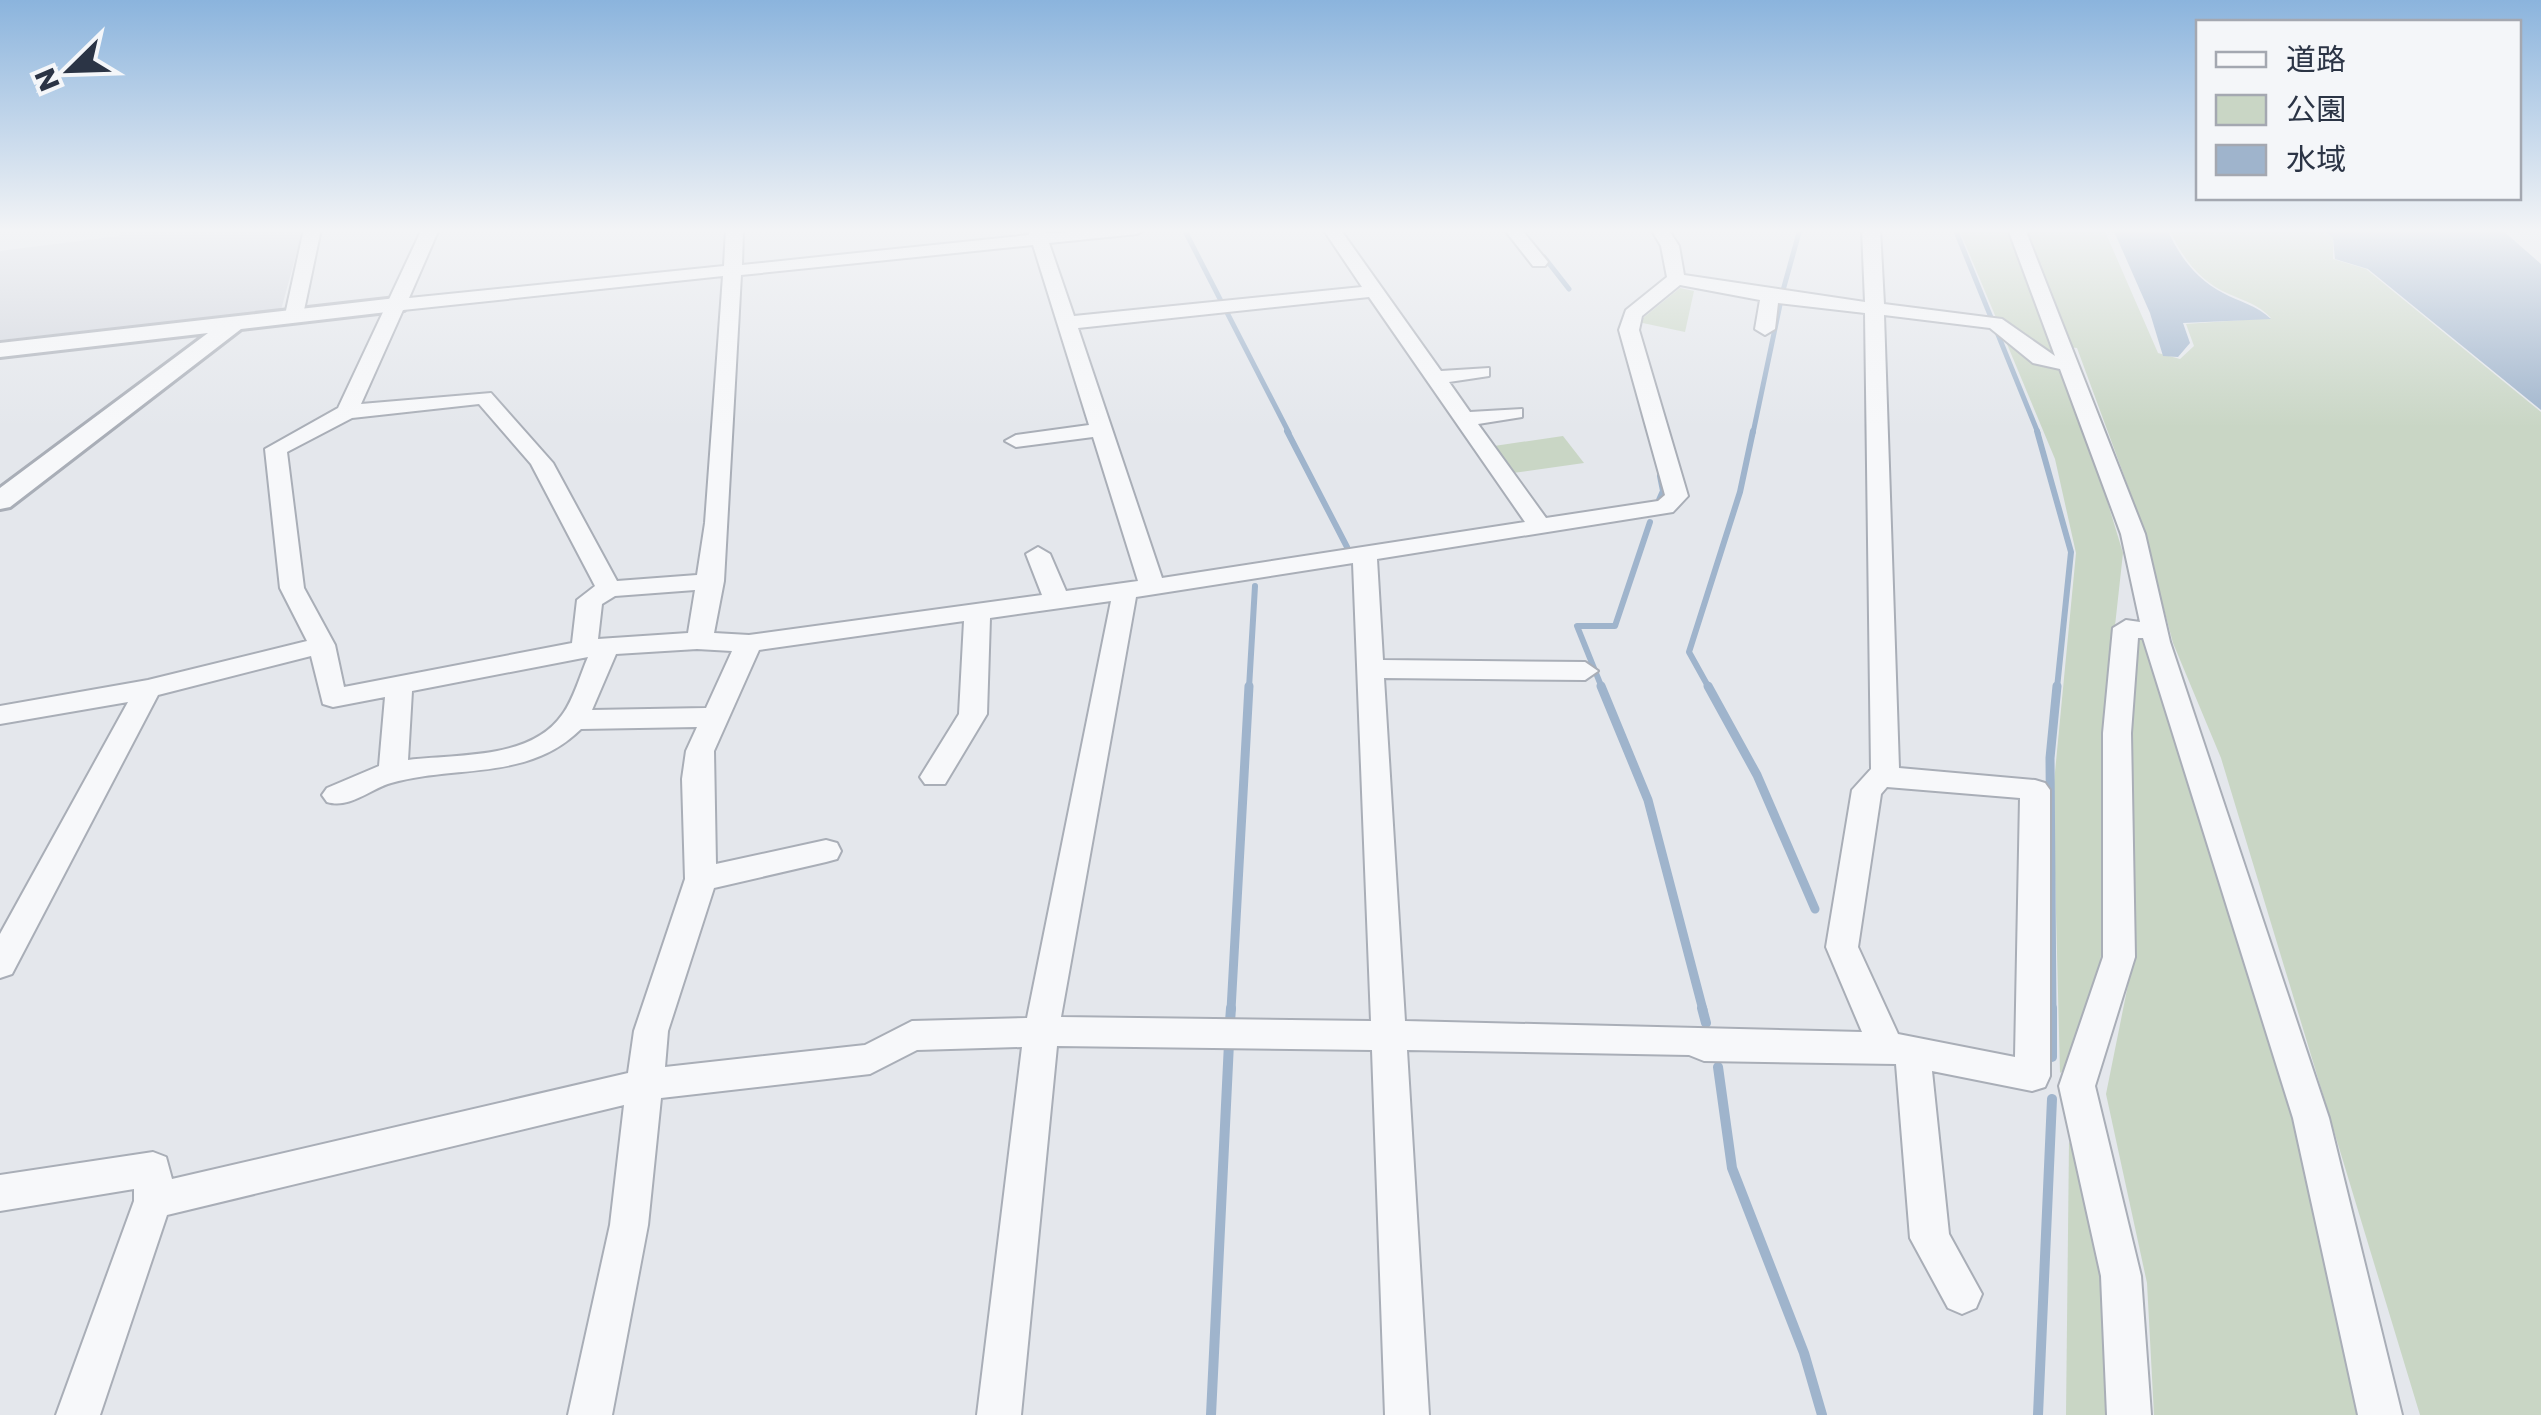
<svg xmlns="http://www.w3.org/2000/svg" width="2541" height="1415" font-family="Poppins,'Noto Sans JP',sans-serif">
  <style>
    .built { fill: #d2d6de }
    .green { fill: #c9d6c5 }
    .water { fill: #9fb4cc }
    .lines { fill: none; stroke-linecap: round; stroke-linejoin: round }
    .stream-far3 { stroke: #9fb4cc; stroke-width: 5 }
    .stream-far2 { stroke: #9fb4cc; stroke-width: 6 }
    .stream-far1 { stroke: #9fb4cc; stroke-width: 9 }
    .stream { stroke: #9fb4cc; stroke-width: 10 }
    .minor-casing { stroke: #a9aeb7; stroke-width: 4 }
    .tertiary-casing { stroke: #a9aeb7; stroke-width: 6 }
    .minor { fill: #f7f8fa; fill-rule: evenodd }
    .tertiary { fill: #f7f8fa; fill-rule: evenodd }
  </style>
  <rect width="100%" height="100%" fill="#e4e7ec"/>
  <polygon class="built" points="125,229 303,229 281,310 0,340 0,251 119,236"/>
  <g class="green">
    <path d="M1959,229H2104L2158,353L2180,359L2194,346L2186,324L2271,318C2259,305 2245,301 2229,294C2199,281 2182,257 2169,229H2322L2333,238V259L2366,269L2541,412V1415H2420L2221,758L2173,643L2140,519L2077,348L2060,346L2123,553L2113,644L2107,921L2084,1055L2060,1073L2053,793L2076,553L2055,459Z"/>
    <polygon points="1680,288 1694,291 1685,332 1638,322"/>
    <polygon points="1563,436 1584,463 1513,473 1494,446"/>
    <polygon points="2131,633 2150,635 2293,1105 2366,1415 2154,1415 2147,1283 2106,1094 2134,955 2124,763"/>
    <polygon points="2069,1141 2112,1261 2110,1415 2066,1415"/>
  </g>
  <g class="water">
    <path d="M2113,229H2167C2179,256 2196,279 2223,293C2240,302 2256,305 2271,319L2183,323L2190,343L2178,357L2163,356L2150,313Z"/>
    <polygon points="2323,229 2501,229 2541,264 2541,410 2368,269 2335,259 2333,238"/>
  </g>
  <g class="lines">
    <g class="stream-far3">
      <polyline points="1184,229 1289,433"/>
      <polyline points="1955,229 2038,433"/>
      <polyline points="1544,257 1569,289"/>
      <polyline points="1782,294 1800,229"/>
      <polyline points="1753,433 1781,300"/>
    </g>
    <g class="stream-far2">
      <polyline points="1287,431 1347,547"/>
      <polyline points="2037,431 2071,552 2057,688"/>
      <polyline points="1659,500 1663,491 1660,476"/>
      <polyline points="1249,688 1255,586"/>
      <polyline points="1602,688 1577,626 1615,626 1650,522"/>
      <polyline points="1709,688 1689,652 1740,492 1753,431"/>
    </g>
    <g class="stream-far1">
      <polyline points="1601,686 1648,800 1703,1010"/>
      <polyline points="1708,686 1757,775 1815,909"/>
      <polyline points="1231,1010 1249,686"/>
      <polyline points="2052,1010 2050,758 2057,686"/>
    </g>
    <g class="stream">
      <polyline points="1702,1008 1706,1023"/>
      <polyline points="2052,1008 2052,1057"/>
      <polyline points="1230,1022 1231,1008"/>
      <polyline points="1718,1067 1732,1168 1804,1353 1822,1415"/>
      <polyline points="1211,1415 1229,1043"/>
      <polyline points="2038,1415 2052,1099"/>
    </g>
    <defs>
      <g id="minor">
        <polygon points="304,229 321,229 303,315 294,321 285,315"/>
        <path d="M422,229H439L409,298L724,266L726,229H743L742,265L1029,235L1028,229H1045L1046,233L1145,229L1137,234L1049,243L1074,316L1362,287L1323,229H1340L1441,371L1489,368V376L1449,382L1470,412L1522,409V417L1478,424L1546,518L1658,501L1665,495L1619,330L1626,310L1667,277L1661,246L1651,229H1668L1679,246L1684,275L1865,302L1862,229H1880L1884,304L2002,319L2055,356L2008,229H2025L2145,534L2170,642L2329,1118L2402,1415H2358L2293,1118L2143,638H2138L2131,733L2135,957L2095,1086L2141,1276L2151,1415H2107L2101,1276L2059,1086L2103,957V733L2113,628L2126,620L2140,622L2121,534L2060,369L2033,363L1990,328L1884,315L1899,768L2035,780L2045,783L2050,790V1076L2045,1087L2032,1091L1932,1071L1949,1234L1982,1294L1976,1308L1962,1314L1948,1308L1910,1238L1896,1064L1704,1061L1689,1055L1407,1050L1429,1415H1385L1372,1050L1057,1046L1021,1415H977L1022,1047L917,1050L870,1074L661,1098L648,1225L612,1415H568L610,1225L624,1105L167,1215L100,1415H56L134,1201V1189L0,1211V1175L153,1152L166,1157L172,1179L628,1073L634,1031L685,879L682,779L686,751L697,727L581,729C527,782 457,764 391,783C370,789 350,809 327,802L322,795L327,788L379,766L385,697L333,707L323,704L311,656L158,695L12,974L0,978V934L128,702L0,724V706L148,680L307,641L280,588L265,449L338,408ZM1033,245L1089,425L1016,435L1005,441L1016,447L1093,437L1138,581L1066,591L1050,554L1038,547L1026,554L1042,595L749,635L714,633L724,581L741,275ZM723,276L705,523L697,575L617,581L553,463L491,393L361,404L403,310ZM1680,285L1760,300L1755,329L1765,335L1775,329L1778,303L1865,313L1871,769L1852,790L1826,947L1862,1032L1405,1021L1384,678L1585,680L1598,671L1585,662L1383,660L1377,559L1673,512L1688,496L1639,330L1642,316ZM1369,297L1525,522L1162,578L1078,328ZM479,404L531,464L595,586L577,600L572,643L344,687L335,645L304,588L287,452L352,418ZM1353,563L1371,1021L1061,1017L1136,597ZM695,590L688,633L598,639L602,604L615,596ZM1111,601L1027,1018L912,1021L865,1045L665,1067L668,1031L714,888L826,862L837,859L841,851L837,843L826,840L716,864L714,751L759,650L964,621L959,714L920,777L925,784H945L987,714L990,618ZM697,649L732,651L706,708L592,710L616,654ZM588,657C580,675 574,699 562,715C531,760 455,754 408,760L412,691ZM1887,787L2020,798L2015,1057L1898,1034L1858,947L1881,794Z"/>
        <polygon points="1504,229 1521,229 1548,262 1545,266 1533,266"/>
      </g>
      <polygon id="tertiary" points="396,298 404,300 404,310 241,329 10,507 0,509 0,488 208,333 0,357 0,343"/>
    </defs>
    <use href="#minor" class="minor-casing"/>
    <use href="#tertiary" class="tertiary-casing"/>
    <use href="#minor" class="minor"/>
    <use href="#tertiary" class="tertiary"/>
  </g>
  <linearGradient id="sky" x2="0" y2="1"><stop stop-color="#8bb4dd"/><stop offset="0.54" stop-color="#f3f4f6"/><stop offset="1" stop-color="#f3f4f6" stop-opacity="0"/></linearGradient>
  <rect width="2541" height="427" fill="url(#sky)"/>
  <rect x="2196" y="20" width="325" height="180" fill="#f4f6f9" stroke="#a4a8b1" stroke-width="2.5"/>
  <rect x="2216" y="52" width="50" height="15" fill="#f7f8fa" stroke="#a4a8b1" stroke-width="2.5"/>
  <text x="2286" y="70" font-size="30" fill="#2b3445">道路</text>
  <rect x="2216" y="95" width="50" height="30" fill="#c9d6c5" stroke="#a4a8b1" stroke-width="2.5"/>
  <text x="2286" y="120" font-size="30" fill="#2b3445">公園</text>
  <rect x="2216" y="145" width="50" height="30" fill="#9fb4cc" stroke="#a4a8b1" stroke-width="2.5"/>
  <text x="2286" y="170" font-size="30" fill="#2b3445">水域</text>
  <g transform="translate(70 70) rotate(247)" stroke="#f4f6f9" stroke-width="8" paint-order="stroke">
  <path d="M0-8L18 38L0 25L-18 38Z" fill="#2b3445"/>
  <text y="-15" font-size="28" font-weight="bold" text-anchor="middle" fill="#2b3445">N</text>
  </g>
</svg>
